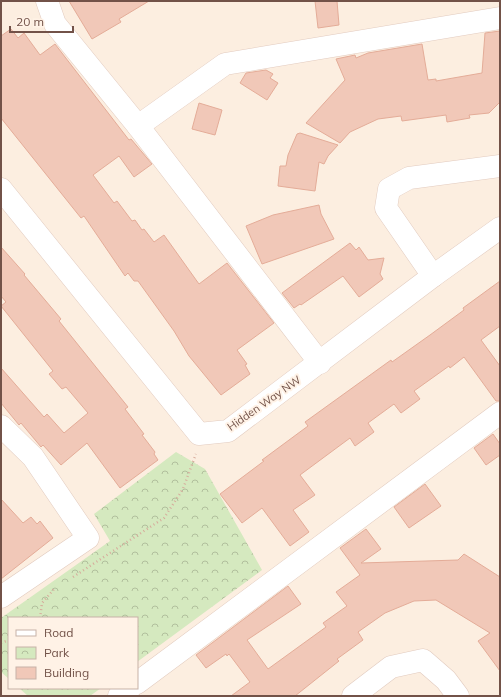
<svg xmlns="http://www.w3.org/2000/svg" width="501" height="697" font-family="Mulish,sans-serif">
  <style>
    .park { fill: url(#park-crowns) }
    .building { fill: #f1c8b8; stroke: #e4ac98 }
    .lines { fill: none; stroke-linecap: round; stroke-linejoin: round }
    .minor-casing { stroke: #e2cbbf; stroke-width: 23 }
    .path { stroke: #d6ab9b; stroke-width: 2.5; stroke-dasharray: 1 3; stroke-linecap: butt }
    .minor { stroke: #fff; stroke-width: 22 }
    .labels { text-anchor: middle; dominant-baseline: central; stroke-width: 4; stroke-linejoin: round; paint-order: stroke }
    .street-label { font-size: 11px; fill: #725248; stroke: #fff2e6 }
  </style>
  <defs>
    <pattern id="park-crowns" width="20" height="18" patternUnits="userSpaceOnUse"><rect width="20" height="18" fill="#d5e9bf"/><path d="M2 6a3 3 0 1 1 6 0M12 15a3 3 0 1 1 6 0" fill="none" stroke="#b1bf9d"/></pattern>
  </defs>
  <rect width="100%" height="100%" fill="#fceee0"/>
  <g class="park">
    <polygon points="176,452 205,469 262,570 137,662 137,618 9,618 9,679 1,672 1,618 110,541 94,514"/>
    <polygon points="19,688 101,688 90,696 28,696"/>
  </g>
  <g class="building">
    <polygon points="69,1 149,1 119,19 121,22 92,39"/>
    <polygon points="315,1 337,1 339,25 318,28"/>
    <polygon points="11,29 18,38 24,33 40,55 55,44 129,140 131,139 152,164 134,177 119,156 93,175 114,203 117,201 132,221 135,220 142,230 144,229 154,242 164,235 199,284 227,263 274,323 237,350 247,364 245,365 250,374 221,395 189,356 174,331 138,281 134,281 128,273 125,276 84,216 81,218 1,118 1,36"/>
    <polygon points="500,31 500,102 489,113 469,115 470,118 447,122 446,115 402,121 401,116 378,119 350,132 340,143 306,123 345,80 336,59 355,55 356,58 368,53 422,44 428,80 436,79 436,81 482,73 485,33"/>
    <polygon points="266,70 273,74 270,78 278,83 267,100 240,83 246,73"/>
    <polygon points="199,103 222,110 215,135 192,129"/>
    <polygon points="300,133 338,145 328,156 324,164 319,162 315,191 278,186 280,166 286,166 288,155 297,134"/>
    <polygon points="319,205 321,214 334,239 262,264 246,226 273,215"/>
    <polygon points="350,243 356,250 359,247 368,260 384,258 380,274 383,279 359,297 343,276 301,305 300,304 294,308 282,293"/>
    <polygon points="1,247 25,274 24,275 61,319 59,321 128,407 125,409 144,434 142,435 155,452 154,454 158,460 120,488 87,443 61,465 43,445 41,447 21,423 19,425 1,403 1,368 44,417 47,414 64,433 88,413 66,387 62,389 49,374 53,371 1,306 6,302 1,296"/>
    <polygon points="500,281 500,326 481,340 500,366 500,401 496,401 464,357 450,368 449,366 414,391 420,399 401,413 394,404 368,423 374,432 355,446 350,438 300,475 315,495 293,510 309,532 290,546 262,508 242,523 220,494 264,461 262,460 308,426 305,422 391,360 392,362 430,335 464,310 463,308"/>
    <polygon points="493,434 500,444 500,455 486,465 474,448"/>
    <polygon points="425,484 441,506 409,528 394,507"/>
    <polygon points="1,499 23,523 31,517 37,524 40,521 53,538 1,579"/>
    <polygon points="366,529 381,549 361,563 458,560 464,554 500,577 500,671 478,641 490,633 436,600 414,601 385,613 358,632 363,640 337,659 339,661 295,696 231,696 250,682 229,654 227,656 226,654 206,668 196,655 288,586 301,604 247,640 268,669 326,627 323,623 347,606 336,592 360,575 340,548"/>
  </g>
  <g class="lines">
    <defs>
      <g id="minor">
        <polyline points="47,1 55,24 138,126 320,363"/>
        <polyline points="138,126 225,64 500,18"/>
        <polyline points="1,189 199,434 228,431 433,276 500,228"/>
        <polyline points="433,276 386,208 389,189 409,178 500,166"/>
        <polyline points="1,426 33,457 88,538 1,597"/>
        <polyline points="137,683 500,413"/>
        <polyline points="119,696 130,688"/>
        <polyline points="353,696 391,667 423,660 446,680 458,696"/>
      </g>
    </defs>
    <use href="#minor" class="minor-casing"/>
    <g class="path">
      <polyline points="73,577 164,518 183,489 196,454"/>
      <polyline points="40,618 42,603 55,588"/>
      <polyline points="1,643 9,640"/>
    </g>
    <use href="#minor" class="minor"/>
  </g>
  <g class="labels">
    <g class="street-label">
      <text transform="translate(264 403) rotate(-35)">Hidden Way NW</text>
    </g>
  </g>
  <rect width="501" height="697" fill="none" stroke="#725248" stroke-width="4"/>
  <rect x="8" y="617" width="130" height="72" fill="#fff2e6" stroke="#c7b2a7"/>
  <rect x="16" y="630" width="20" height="6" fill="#ffffff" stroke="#c7b2a7"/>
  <text x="44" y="637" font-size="12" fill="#725248">Road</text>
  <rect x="16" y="647" width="20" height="12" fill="url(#park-crowns)" stroke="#c7b2a7"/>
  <text x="44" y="657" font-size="12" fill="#725248">Park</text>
  <rect x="16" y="667" width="20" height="12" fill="#f1c8b8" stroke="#c7b2a7"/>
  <text x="44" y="677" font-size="12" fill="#725248">Building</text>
  <path d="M10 26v6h63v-6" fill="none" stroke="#725248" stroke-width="2"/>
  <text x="16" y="26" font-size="12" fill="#725248" stroke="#fff2e6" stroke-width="3" paint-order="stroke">20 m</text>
</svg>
